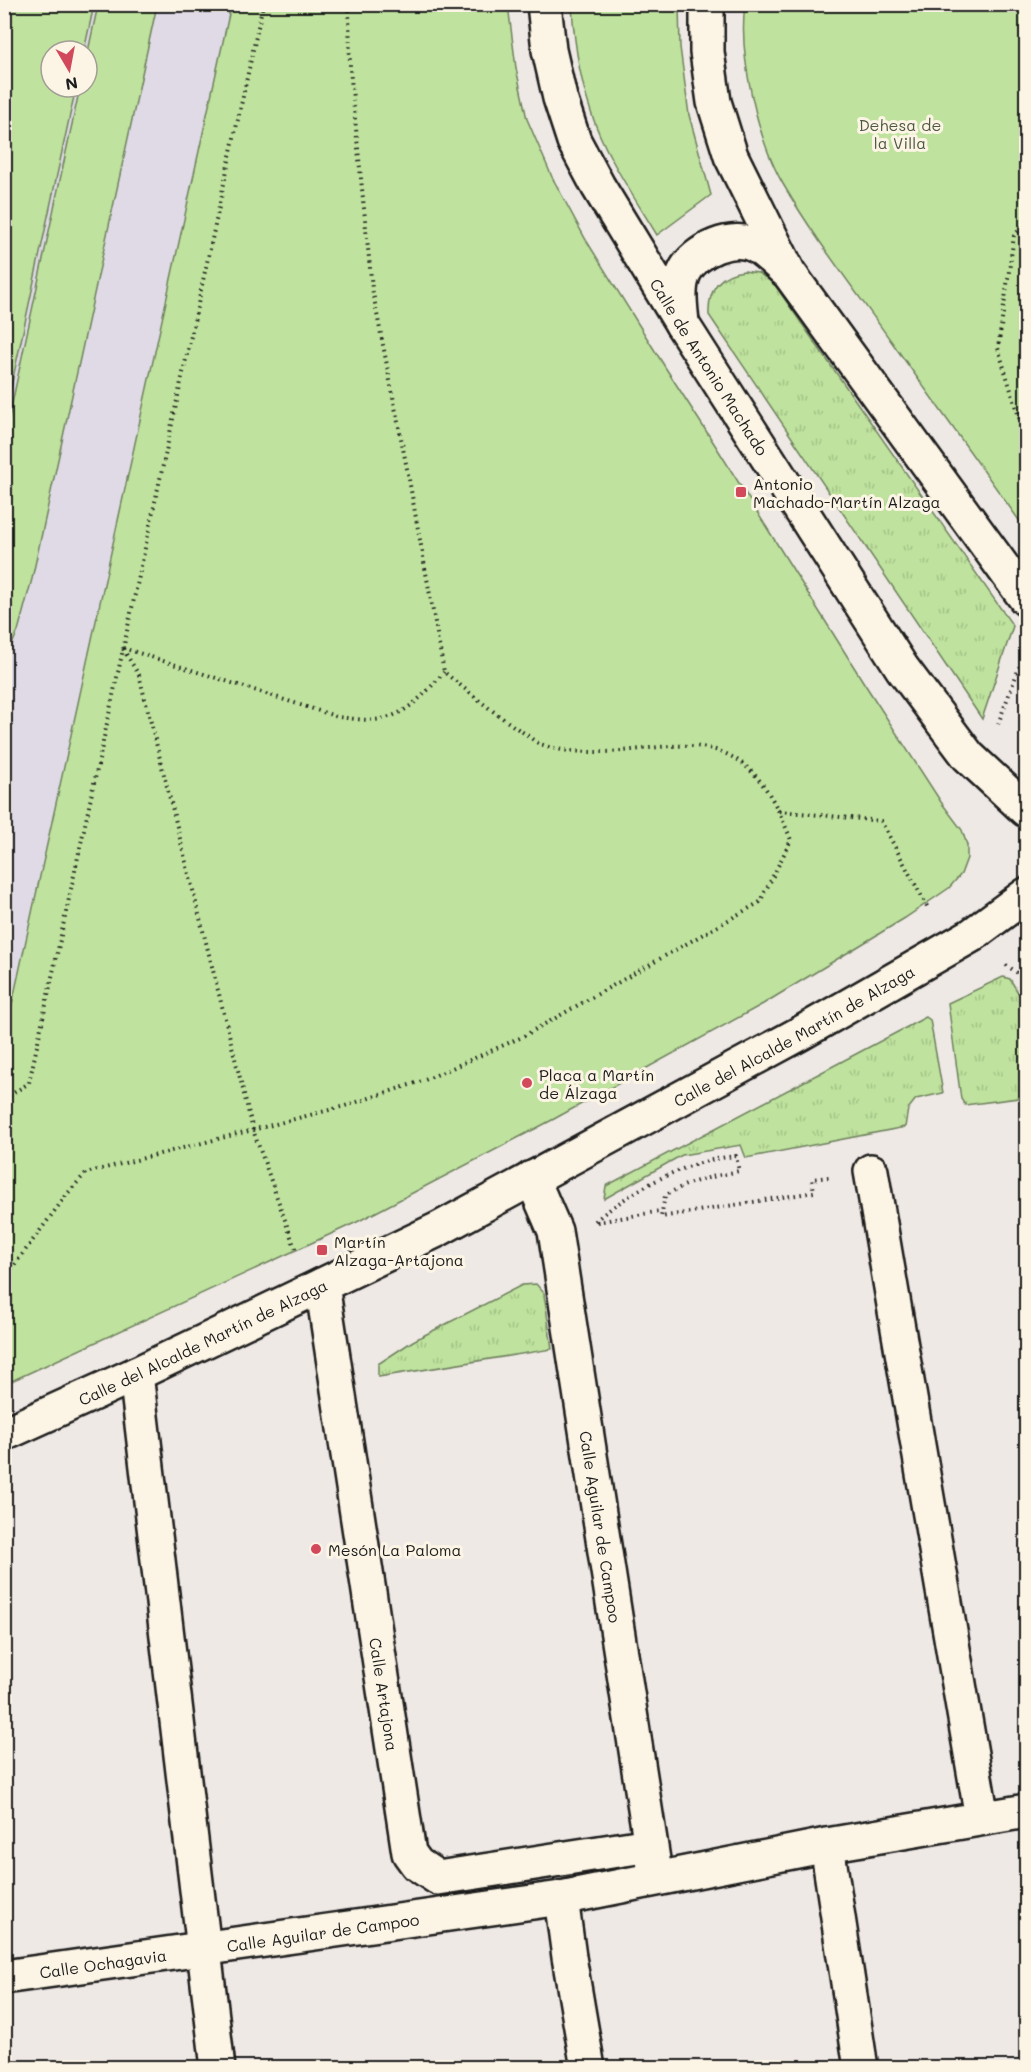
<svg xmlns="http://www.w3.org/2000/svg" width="1031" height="2072" font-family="Mali,sans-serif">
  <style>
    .built { fill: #e0dae7; fill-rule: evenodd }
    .grass { fill: url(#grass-tufts); stroke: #6e805d; stroke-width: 1.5 }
    .park { fill: #bfe39e; stroke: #6e805d; stroke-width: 1.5 }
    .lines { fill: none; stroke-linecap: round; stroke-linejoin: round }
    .minor-casing { stroke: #1c1c1c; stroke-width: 38 }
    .path { stroke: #1c1c1c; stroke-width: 4; stroke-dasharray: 1.5 4.5; stroke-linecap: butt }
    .minor { stroke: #fcf5e5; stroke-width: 33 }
    .poi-dot { fill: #d1495b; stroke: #fcf5e5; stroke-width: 2 }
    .labels { text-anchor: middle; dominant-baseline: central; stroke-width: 6; stroke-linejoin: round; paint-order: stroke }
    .park-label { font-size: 16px; fill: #4d5843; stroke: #fcf5e5 }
    .street-label { font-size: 16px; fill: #1c1c1c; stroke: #fcf5e5 }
    .poi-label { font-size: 16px; fill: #1c1c1c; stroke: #fcf5e5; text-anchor: start }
  </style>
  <defs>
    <pattern id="grass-tufts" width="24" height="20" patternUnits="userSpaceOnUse" patternTransform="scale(1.5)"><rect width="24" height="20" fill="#bfe39e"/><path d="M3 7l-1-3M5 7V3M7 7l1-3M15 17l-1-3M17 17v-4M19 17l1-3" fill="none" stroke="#a4c288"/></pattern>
  </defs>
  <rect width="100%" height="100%" fill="#efe9e6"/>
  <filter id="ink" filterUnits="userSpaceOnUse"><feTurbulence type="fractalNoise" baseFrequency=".0167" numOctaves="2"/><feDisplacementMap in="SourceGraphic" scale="12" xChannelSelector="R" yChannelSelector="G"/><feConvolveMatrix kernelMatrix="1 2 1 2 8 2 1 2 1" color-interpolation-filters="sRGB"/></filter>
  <g filter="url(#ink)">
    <path class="built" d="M5,5H231L5,1036ZM51,51H87V87H51Z"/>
    <g class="grass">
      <path d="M744,271L758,273L772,281L1013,626L982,719L709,315C708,290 718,274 744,271Z"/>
      <polygon points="1003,977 1010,979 1026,1006 1026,1097 965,1105 961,1099 948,1003"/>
      <polygon points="926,1017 930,1020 943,1093 916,1099 908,1109 905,1127 746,1158 741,1145 682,1155 604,1199 606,1186"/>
      <polygon points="536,1284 544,1293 552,1349 378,1377 378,1364 413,1341 522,1285"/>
    </g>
    <g class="park">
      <polygon points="5,4 94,5 84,51 51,51 51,87 76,87 5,415"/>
      <polygon points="98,5 157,5 32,579 18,631 5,660 5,436 80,87 87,87 87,56"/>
      <polygon points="231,5 508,5 516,68 527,119 552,177 586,240 665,367 717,448 864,683 941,802 962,830 967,845 967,858 961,874 949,888 905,918 763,1004 554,1119 357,1222 5,1384 5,1036"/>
      <path d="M572,5H679L680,47L689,115L711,195L657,235C636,200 611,164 596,126C581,87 574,46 572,5Z"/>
      <path d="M745,5H1026V530C981,467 936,404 891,341C855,290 815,239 783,184C758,141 738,54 745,5Z"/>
    </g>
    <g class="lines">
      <defs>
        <g id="minor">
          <path id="s1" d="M544,4L549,50L560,98L574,141L598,186L682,324L902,668L968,756L1026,810"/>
          <polyline points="707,4 707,52 714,102 731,156 789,273 1026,599"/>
          <path d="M682,324C681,308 677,289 684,273C694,250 734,233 756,246C766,252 776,262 785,270"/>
          <polyline points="871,1171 982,1818"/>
          <path id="s2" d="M532,1178L555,1231L654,1866"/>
          <path id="s3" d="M322,1285L409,1853L417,1864L438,1878L650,1845"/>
          <polyline points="136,1374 218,2068"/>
          <path id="s4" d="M4,1434L136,1374L439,1229L801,1033L972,935L1026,895"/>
          <polyline points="827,1845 861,2068"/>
          <polyline points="561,1898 569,1957 588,2068"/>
          <path id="s5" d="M4,1977L561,1898L827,1845L1026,1811"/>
        </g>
      </defs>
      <use href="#minor" class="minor-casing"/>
      <g class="path">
        <polyline points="1026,222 1014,236 998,348 1026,440"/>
        <path d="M123,648L338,717C348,718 360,720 371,720C404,719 424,695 444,672"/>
        <polyline points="123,649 139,675 253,1130 296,1251"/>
        <polyline points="998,724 1026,649"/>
        <polyline points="779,811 881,821 929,910"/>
        <polyline points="1006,965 1022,976 1026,983"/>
        <polyline points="4,1099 29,1083 263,4"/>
        <path d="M595,1221C635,1188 685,1161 736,1156L739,1171C712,1177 687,1181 665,1196L661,1217L814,1192L812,1179L829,1177"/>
        <polyline points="597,1222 661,1211"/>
        <path d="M4,1279L68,1193L86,1173L345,1106L425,1080L522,1037L760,902L791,840C772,792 750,750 693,746C663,744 632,752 602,752C582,752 562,752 543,745C536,743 530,737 524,733C496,715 470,693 444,672L408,474L372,288L350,69L349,4"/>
      </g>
      <use href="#minor" class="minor"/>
    </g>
  </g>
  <g class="poi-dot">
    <rect x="735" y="486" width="12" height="12" rx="3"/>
    <circle cx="527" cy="1083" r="6"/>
    <rect x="316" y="1244" width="12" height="12" rx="3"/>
    <circle cx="316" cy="1549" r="6"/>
  </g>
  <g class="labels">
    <g class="park-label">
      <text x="900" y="124">Dehesa de<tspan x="900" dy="18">la Villa</tspan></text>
    </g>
    <g class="street-label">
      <text stroke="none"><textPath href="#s1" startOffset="404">Calle de Antonio Machado</textPath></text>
      <text stroke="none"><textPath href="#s4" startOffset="885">Calle del Alcalde Martín de Alzaga</textPath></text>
      <text stroke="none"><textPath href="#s4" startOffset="219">Calle del Alcalde Martín de Alzaga</textPath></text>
      <text stroke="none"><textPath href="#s2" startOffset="357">Calle Aguilar de Campoo</textPath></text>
      <text stroke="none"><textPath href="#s3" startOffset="414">Calle Artajona</textPath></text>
      <text stroke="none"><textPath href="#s5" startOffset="322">Calle Aguilar de Campoo</textPath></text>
      <text stroke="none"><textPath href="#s5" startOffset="100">Calle Ochagavia</textPath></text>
    </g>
    <g class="poi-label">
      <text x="753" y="483">Antonio<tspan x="753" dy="18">Machado-Martín Alzaga</tspan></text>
      <text x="539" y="1074">Placa a Martín<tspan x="539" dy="18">de Álzaga</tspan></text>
      <text x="334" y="1241">Martín<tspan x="334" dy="18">Alzaga-Artajona</tspan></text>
      <text x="328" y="1549">Mesón La Paloma</text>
    </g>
  </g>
  <rect width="1031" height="2072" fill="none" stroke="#fcf5e5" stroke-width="24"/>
  <rect x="12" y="12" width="1007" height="2048" fill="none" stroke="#1c1c1c" stroke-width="2" filter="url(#ink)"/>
  <g transform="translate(69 69) rotate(170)"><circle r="28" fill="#fcf5e5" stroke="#a29e95" stroke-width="1.5"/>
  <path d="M0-4.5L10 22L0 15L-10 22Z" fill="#d1495b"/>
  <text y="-9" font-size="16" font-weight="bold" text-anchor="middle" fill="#1c1c1c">N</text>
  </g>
</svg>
